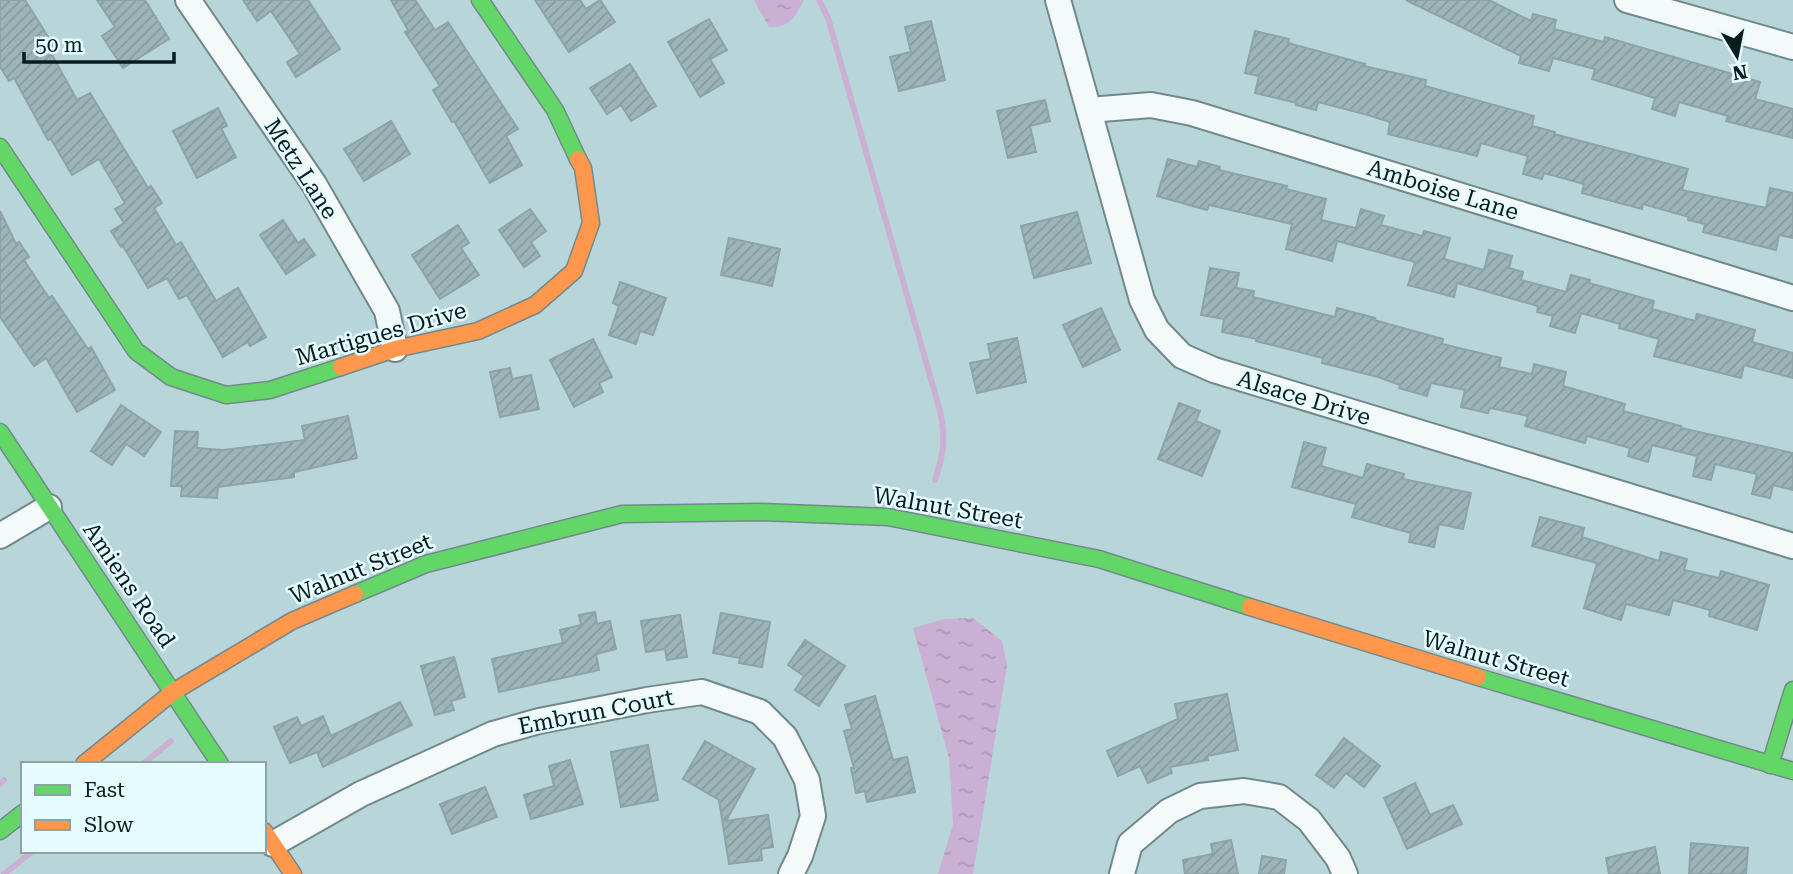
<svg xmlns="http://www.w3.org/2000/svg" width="1793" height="874" font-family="'Roboto Serif',serif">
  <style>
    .water { fill: url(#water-ripples) }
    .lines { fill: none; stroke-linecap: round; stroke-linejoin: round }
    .stream { stroke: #cab0d4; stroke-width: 6 }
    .building { fill: url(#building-hatch); stroke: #8ca3a7; stroke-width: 2 }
    .street-casing { stroke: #72898c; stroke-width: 28 }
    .fast-casing { stroke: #72898c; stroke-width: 19 }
    .slow-casing { stroke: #72898c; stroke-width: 19 }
    .street { stroke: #f4f9f9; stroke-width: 24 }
    .fast { stroke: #63d668; stroke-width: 16 }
    .slow { stroke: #ff974d; stroke-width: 16 }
    .labels { text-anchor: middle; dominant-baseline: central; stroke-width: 5; stroke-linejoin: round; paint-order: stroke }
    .street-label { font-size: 23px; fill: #081d20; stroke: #e6fbfe }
  </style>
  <defs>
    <pattern id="water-ripples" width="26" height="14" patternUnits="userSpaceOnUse" patternTransform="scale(1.75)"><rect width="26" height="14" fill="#cab0d4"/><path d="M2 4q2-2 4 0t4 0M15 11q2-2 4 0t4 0" fill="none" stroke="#ac97b6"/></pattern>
    <pattern id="building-hatch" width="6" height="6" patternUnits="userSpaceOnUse" patternTransform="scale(1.75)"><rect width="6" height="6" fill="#9eb5b8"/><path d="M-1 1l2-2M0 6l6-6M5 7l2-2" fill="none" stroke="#879b9e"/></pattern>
  </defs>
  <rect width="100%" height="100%" fill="#b8d6da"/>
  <g class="water">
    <path d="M754,0H804C794,18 792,27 769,27Z"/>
    <polygon points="973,618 1002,641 1007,665 973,874 938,874 953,824 949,758 913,628 944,619"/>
  </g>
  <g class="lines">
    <g class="stream">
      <path d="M819,0L828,18L940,411C946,439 944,453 935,480"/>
      <polyline points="143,764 171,741"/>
      <polyline points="0,784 4,780"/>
      <polyline points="4,874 33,851"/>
    </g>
  </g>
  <g class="building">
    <polygon points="0,0 25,0 57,51 52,55 77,100 90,93 148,188 151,186 162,203 154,208 176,245 181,242 216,301 238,288 266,337 250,346 248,342 223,357 187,295 179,299 167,278 148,288 123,246 121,247 111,231 124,223 115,209 125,203 99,159 72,175 51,139 48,140 14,78 9,81 0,67"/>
    <polygon points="97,0 145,0 169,39 123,68 102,36 115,27"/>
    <polygon points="243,0 308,0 340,49 296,77 287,62 300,54 271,11 257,21"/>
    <polygon points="391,0 415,0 435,30 448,22 518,129 506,136 522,165 490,183 454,121 452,122 433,90 440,86 405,32 408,30"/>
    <polygon points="535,0 580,0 586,9 600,0 615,22 569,52"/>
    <polygon points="1406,0 1489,0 1531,21 1533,14 1556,20 1554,29 1604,42 1605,37 1760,82 1755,99 1793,109 1793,138 1726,121 1728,116 1679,102 1675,116 1652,109 1655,98 1592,79 1595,69 1553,58 1549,71 1519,63 1521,56"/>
    <polygon points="709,19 727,50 710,59 724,83 700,97 668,42"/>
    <polygon points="931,21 945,80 899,91 890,57 911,52 905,27"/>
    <polygon points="1255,31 1289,39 1288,43 1365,64 1364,66 1426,80 1425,86 1534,116 1532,126 1555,132 1554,134 1688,169 1682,190 1766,208 1770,188 1793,193 1793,238 1779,235 1776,250 1703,232 1705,224 1688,220 1689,217 1643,204 1642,209 1582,193 1584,184 1544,173 1542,179 1523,174 1528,156 1481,143 1477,156 1388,134 1390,122 1368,115 1318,102 1316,110 1296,105 1297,103 1255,93 1259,76 1245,73"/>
    <polygon points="630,64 656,106 631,121 621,105 607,114 590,88"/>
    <polygon points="1045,100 1050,121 1030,126 1036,152 1008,158 997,111"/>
    <polygon points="218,108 227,126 221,128 236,157 197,178 173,131"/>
    <polygon points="391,121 410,154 364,181 344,149"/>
    <polygon points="1168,159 1197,167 1199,161 1220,167 1219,170 1287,186 1286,189 1326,199 1321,220 1356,228 1361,209 1384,216 1381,225 1422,236 1424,231 1450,238 1444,259 1484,270 1489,250 1512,256 1509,268 1523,272 1521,280 1566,292 1571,275 1590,280 1589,283 1654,301 1652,309 1695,321 1697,314 1755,330 1752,342 1793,353 1793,378 1744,365 1741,378 1654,356 1659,339 1619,328 1620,324 1581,313 1575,333 1550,326 1553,316 1537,312 1538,306 1457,283 1454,297 1408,285 1415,262 1337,241 1332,261 1286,249 1292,224 1209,205 1207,210 1157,196"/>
    <polygon points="530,209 546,231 531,242 540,256 524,267 499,230"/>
    <polygon points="0,211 16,244 19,242 29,257 24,260 49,298 52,296 88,349 91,347 115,390 77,412 46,358 34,366 0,317"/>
    <polygon points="1077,212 1091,263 1034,278 1021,226"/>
    <polygon points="283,220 298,243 304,239 315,255 286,274 260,235"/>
    <polygon points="458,225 469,243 461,248 479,275 440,299 412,255"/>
    <polygon points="729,238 780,249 772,286 721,275"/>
    <polygon points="1210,268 1239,273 1236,288 1254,291 1253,297 1335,317 1337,308 1375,318 1374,320 1443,339 1442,344 1501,358 1499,367 1532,374 1534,364 1566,372 1563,386 1625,404 1623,411 1681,426 1681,428 1793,453 1793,490 1773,485 1770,498 1752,494 1757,474 1715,464 1711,480 1693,476 1697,456 1652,445 1648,462 1628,456 1630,448 1587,436 1585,443 1525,426 1528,416 1490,408 1488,413 1461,407 1465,390 1431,383 1427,396 1399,388 1400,385 1378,377 1322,363 1323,358 1256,341 1257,339 1222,332 1224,319 1201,315"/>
    <polygon points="620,282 666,298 653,335 640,331 636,344 609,335 619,306 613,303"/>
    <polygon points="1101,308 1120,350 1083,367 1063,325"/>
    <polygon points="1017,338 1026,382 977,393 970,363 991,359 988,344"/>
    <polygon points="593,339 612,377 599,383 603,392 574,407 550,360"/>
    <polygon points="510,368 512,379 531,375 539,409 500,417 490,372"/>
    <polygon points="1179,403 1200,411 1196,421 1220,431 1202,476 1158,459"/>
    <polygon points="121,405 161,432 144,456 126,444 112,465 91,451"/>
    <polygon points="348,416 357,458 294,472 294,477 218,487 217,498 181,496 182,486 171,486 175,431 198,432 197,448 223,450 305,440 302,426"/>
    <polygon points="1304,442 1326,448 1321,466 1363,478 1367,464 1404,474 1403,479 1471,493 1463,529 1439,524 1434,547 1409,542 1411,533 1352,517 1356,504 1292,487"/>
    <polygon points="1540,517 1584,528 1582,537 1659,561 1661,552 1687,559 1684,570 1719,578 1721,571 1769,585 1757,630 1709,616 1710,610 1673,600 1669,615 1626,604 1621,620 1584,608 1597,563 1532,546"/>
    <polygon points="595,612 597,624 610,621 616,649 596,654 599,670 499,692 492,659 563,643 560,630 581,625 579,615"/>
    <polygon points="721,613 770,622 762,667 739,663 740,658 713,653"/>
    <polygon points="680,615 687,657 667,660 665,649 646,652 641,621"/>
    <polygon points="805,640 845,666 819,706 795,690 804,676 788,665"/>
    <polygon points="454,657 465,697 451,701 454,710 435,715 421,666"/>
    <polygon points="1227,694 1238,750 1207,756 1208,760 1170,767 1172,773 1148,783 1140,766 1118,776 1107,751 1178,719 1175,704"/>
    <polygon points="875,696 893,760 907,757 915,792 867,802 865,791 856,793 851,768 854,768 844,731 852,729 845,705"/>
    <polygon points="400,702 412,725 323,767 317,752 290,763 274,727 297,717 301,726 323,716 331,736"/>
    <polygon points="1344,738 1380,766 1364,787 1346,773 1334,788 1316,775"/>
    <polygon points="705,741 755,769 726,821 768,815 773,847 761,849 762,860 729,864 719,800 683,779"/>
    <polygon points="648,745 658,800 621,807 611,752"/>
    <polygon points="570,760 583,804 531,819 524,795 554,786 549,766"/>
    <polygon points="1415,783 1430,815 1453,805 1462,824 1407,849 1384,798"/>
    <polygon points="485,787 497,817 452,834 440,804"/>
    <polygon points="1231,840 1238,874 1185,874 1183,860 1213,854 1211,844"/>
    <polygon points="1691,843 1748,848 1746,874 1689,874"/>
    <polygon points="1655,847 1660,874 1609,874 1606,858"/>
    <polygon points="1262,856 1286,860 1284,874 1259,874"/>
  </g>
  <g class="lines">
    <defs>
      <g id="street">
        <polyline points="188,0 314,184 387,311 395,349"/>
        <polyline points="1058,0 1142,300 1157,330 1182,356 1214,370 1793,546"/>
        <polyline points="1627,0 1793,47"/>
        <polyline points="1089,110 1151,105 1192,113 1793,298"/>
        <polyline points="0,536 49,507"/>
        <polyline points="273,844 361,794 493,734 539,721 647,700 702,692 760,712 785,737 807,780 813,816 800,856 791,874"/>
        <polyline points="1122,874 1130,844 1169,811 1200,796 1244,791 1279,797 1309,820 1338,858 1345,874"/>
      </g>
      <g id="fast">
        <polyline points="480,0 555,110 578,159"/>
        <polyline points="0,147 136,351 171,377 226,395 270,390 341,367"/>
        <polyline points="0,432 220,764"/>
        <polyline points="355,594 426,564 622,514 760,512 888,517 1099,559 1250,607"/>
        <polyline points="1478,677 1793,771"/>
        <polyline points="1770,765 1793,690"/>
        <polyline points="0,831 23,813"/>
      </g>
      <g id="slow">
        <polyline points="341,367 395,349 478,331 535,305 574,271 591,223 583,168 578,159"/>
        <polyline points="1250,607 1478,677"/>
        <polyline points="84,764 173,692 292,621 355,594"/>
        <polyline points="264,831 293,874"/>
      </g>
    </defs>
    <use href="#street" class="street-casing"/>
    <use href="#fast" class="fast-casing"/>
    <use href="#slow" class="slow-casing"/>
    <use href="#street" class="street"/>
    <use href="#fast" class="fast"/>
    <use href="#slow" class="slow"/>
  </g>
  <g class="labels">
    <g class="street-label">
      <text transform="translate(301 169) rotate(57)">Metz Lane</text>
      <text transform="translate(1443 190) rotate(17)">Amboise Lane</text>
      <text transform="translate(381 334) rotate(-16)">Martigues Drive</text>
      <text transform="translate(1304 398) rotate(17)">Alsace Drive</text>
      <text transform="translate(948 508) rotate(10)">Walnut Street</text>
      <text transform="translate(361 569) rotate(-22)">Walnut Street</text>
      <text transform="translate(129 585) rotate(56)">Amiens Road</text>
      <text transform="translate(1496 659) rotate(16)">Walnut Street</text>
      <text transform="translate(596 712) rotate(-11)">Embrun Court</text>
    </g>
  </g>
  <rect x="21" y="762" width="245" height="91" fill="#e6fbfe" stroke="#8da2a5" stroke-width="2"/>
  <rect x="35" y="785" width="35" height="10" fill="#63d668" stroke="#8da2a5" stroke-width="2"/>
  <text x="84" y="797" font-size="21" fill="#081d20">Fast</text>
  <rect x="35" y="820" width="35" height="10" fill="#ff974d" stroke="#8da2a5" stroke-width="2"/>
  <text x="84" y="832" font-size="21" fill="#081d20">Slow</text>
  <g transform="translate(1737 56) rotate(170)" stroke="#e6fbfe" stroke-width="5" paint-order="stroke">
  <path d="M0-5L12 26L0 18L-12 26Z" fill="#081d20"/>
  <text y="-10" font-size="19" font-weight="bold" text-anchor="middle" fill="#081d20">N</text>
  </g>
  <path d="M24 52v10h150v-10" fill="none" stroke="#081d20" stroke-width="3.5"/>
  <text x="35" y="52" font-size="21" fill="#081d20" stroke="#e6fbfe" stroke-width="5" paint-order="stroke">50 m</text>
</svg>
